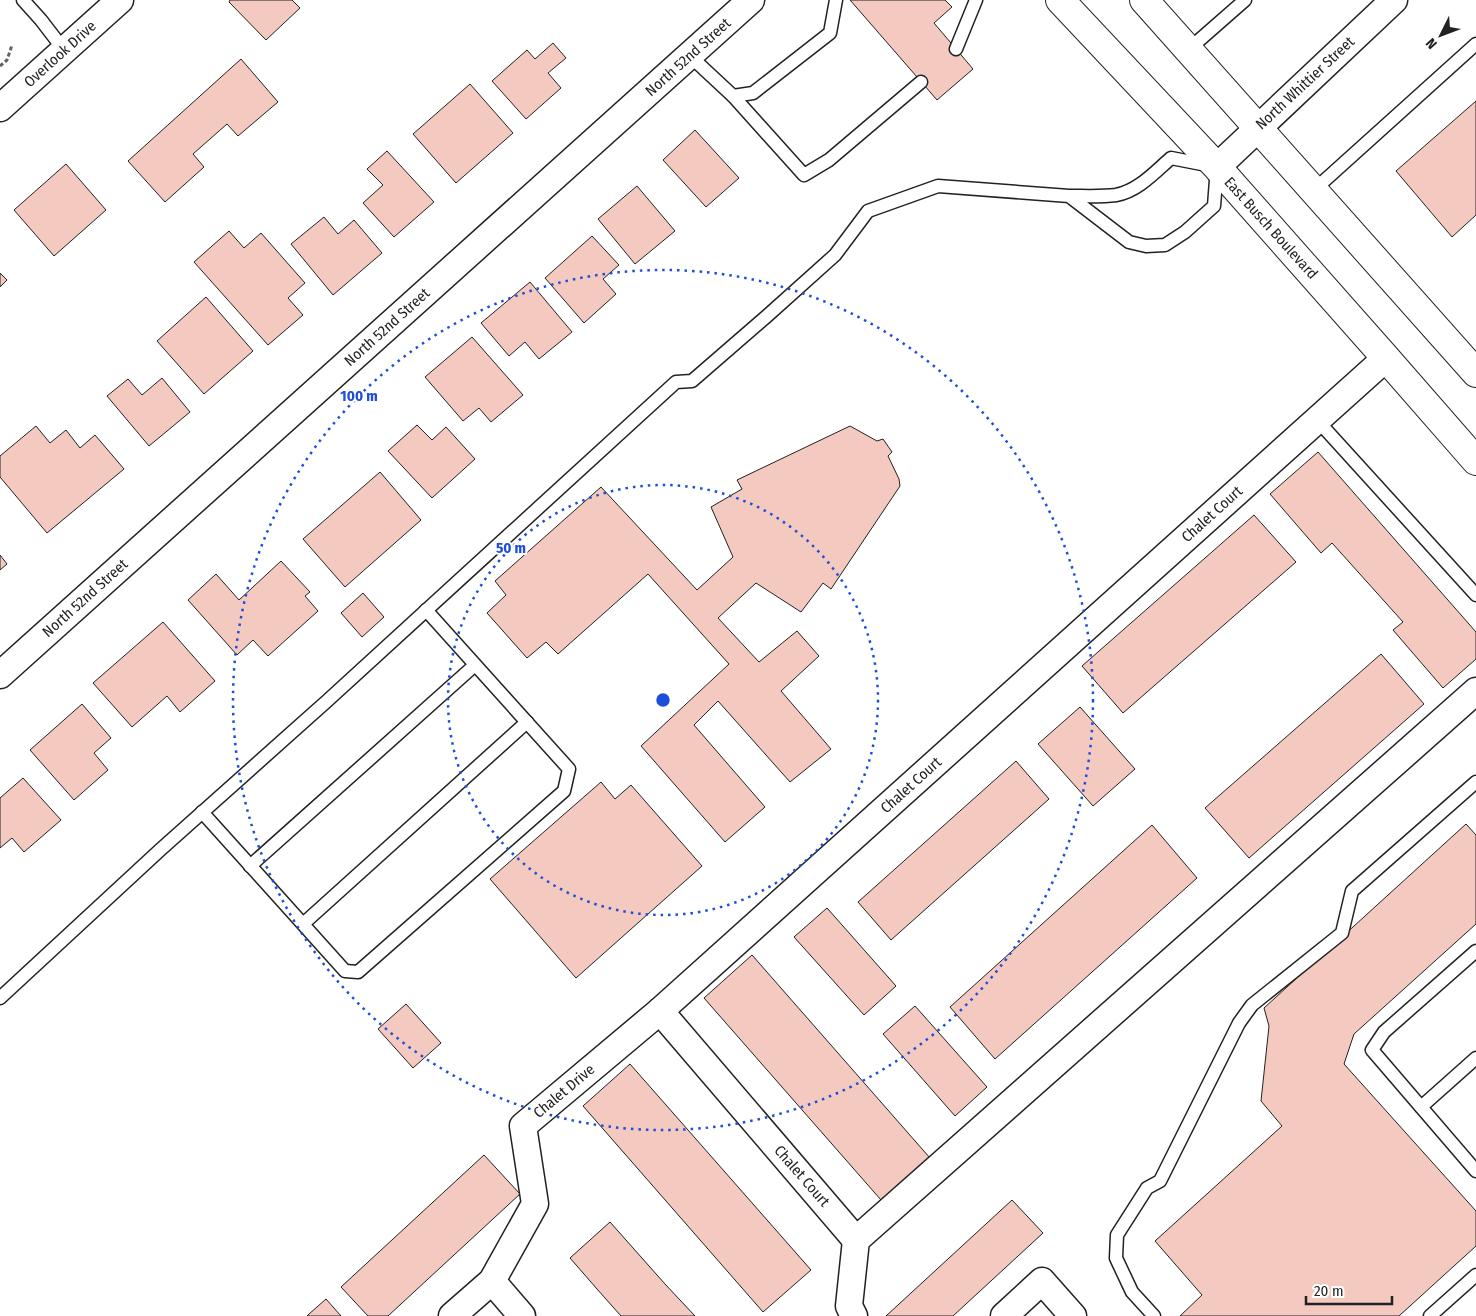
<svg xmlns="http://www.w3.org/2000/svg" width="1476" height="1316" font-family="'Fira Sans Condensed',sans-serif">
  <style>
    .building { fill: #f3c9c0; stroke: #222 }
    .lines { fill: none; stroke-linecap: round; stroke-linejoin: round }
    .lane-casing { stroke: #222; stroke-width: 15 }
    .street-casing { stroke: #222; stroke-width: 29 }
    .primary-casing { stroke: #222; stroke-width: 30 }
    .path { stroke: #646464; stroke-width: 3; stroke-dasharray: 4 2.5; stroke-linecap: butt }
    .lane { stroke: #fff; stroke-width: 12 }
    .street { stroke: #fff; stroke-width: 26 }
    .primary { stroke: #fff; stroke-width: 28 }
    .ring { fill: none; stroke: #1d4ed8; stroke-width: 2.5; stroke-dasharray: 2.5 5 }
    .labels { text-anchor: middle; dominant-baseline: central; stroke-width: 4; stroke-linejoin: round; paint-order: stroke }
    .street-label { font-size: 15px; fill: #222; stroke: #fff }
    .centre { fill: #1d4ed8; stroke: #fff; stroke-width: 2.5 }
    .ring-label { font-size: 15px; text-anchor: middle; font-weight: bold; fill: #1d4ed8; stroke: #fff; stroke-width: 4; stroke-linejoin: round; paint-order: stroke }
  </style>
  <rect width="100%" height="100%" fill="#fff"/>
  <g class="building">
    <polygon points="230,0 292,0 300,8 266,40 229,2"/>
    <polygon points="850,0 945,0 952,7 934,23 973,69 937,100"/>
    <polygon points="553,43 566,58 548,73 561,88 526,119 492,81 527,50 535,59"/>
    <polygon points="241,59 278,102 238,136 227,124 193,154 204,167 165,202 128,161"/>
    <polygon points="470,84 513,133 456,183 413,134"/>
    <polygon points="1476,101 1476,215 1452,237 1396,171"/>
    <polygon points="695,130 739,178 706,207 663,160"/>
    <polygon points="387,151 434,202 394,237 363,203 383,185 367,169"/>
    <polygon points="66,164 106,210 54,256 14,210"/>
    <polygon points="637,186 675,231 635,264 598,219"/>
    <polygon points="324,217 338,234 354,220 382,253 333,295 291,244"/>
    <polygon points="229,231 244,248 261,233 305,283 288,298 303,315 268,345 194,262"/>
    <polygon points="592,236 619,265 603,279 616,294 584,323 545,278"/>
    <polygon points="0,273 7,280 0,287"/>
    <polygon points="530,282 572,332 539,359 525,342 509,356 481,323"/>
    <polygon points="206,297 253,351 204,394 157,341"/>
    <polygon points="472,337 523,395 491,422 479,408 463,421 425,377"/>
    <polygon points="162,378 190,412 149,446 107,396 128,379 142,395"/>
    <polygon points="417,425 432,440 446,427 475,459 432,498 388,451"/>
    <polygon points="36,426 50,443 66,430 80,448 95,435 124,469 47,533 0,477 0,456"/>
    <polygon points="850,426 877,441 883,439 892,452 888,456 899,479 900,486 831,589 823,583 801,612 756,583 718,618 759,662 797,631 819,656 781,691 831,749 790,782 718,701 694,725 765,807 725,842 641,746 729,664 648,574 558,654 546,642 527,658 487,613 506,595 495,581 601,487 697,590 733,557 711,507 742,489 737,480"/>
    <polygon points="1318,452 1476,632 1476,659 1443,688 1393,630 1403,622 1332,543 1321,553 1270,494"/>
    <polygon points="380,472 421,520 345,587 303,539"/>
    <polygon points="1254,515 1296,562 1123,713 1082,666"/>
    <polygon points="0,555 7,564 0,570"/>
    <polygon points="281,561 310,592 305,596 318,611 268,656 253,640 237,655 188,600 216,574 239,600"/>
    <polygon points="363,593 384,617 362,637 341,613"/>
    <polygon points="163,622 215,681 180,712 167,696 132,727 93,683"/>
    <polygon points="1381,654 1424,704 1249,858 1205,808"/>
    <polygon points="82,704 111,738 94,753 108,770 74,800 30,750"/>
    <polygon points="1080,707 1135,769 1093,806 1038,744"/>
    <polygon points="1016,761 1049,799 891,940 858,902"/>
    <polygon points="23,778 61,820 24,852 12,838 0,848 0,798"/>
    <polygon points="601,782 615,799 631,785 702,866 576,978 490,879"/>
    <polygon points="1466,824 1476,835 1476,924 1354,1034 1344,1064 1476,1211 1476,1246 1399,1316 1180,1316 1202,1295 1155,1241 1282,1126 1261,1101 1269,1026 1264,1008"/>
    <polygon points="1152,825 1197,878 995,1059 950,1007"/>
    <polygon points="827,908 896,986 864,1015 794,937"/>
    <polygon points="752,955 930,1158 881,1200 704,998"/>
    <polygon points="406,1004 441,1043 413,1068 378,1029"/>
    <polygon points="915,1006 987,1087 955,1116 883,1034"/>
    <polygon points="630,1064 811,1270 763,1312 583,1106"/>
    <polygon points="484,1155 520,1194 388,1316 368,1316 341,1287"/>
    <polygon points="1012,1200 1043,1233 953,1316 886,1316"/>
    <polygon points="610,1222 665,1284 695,1316 621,1316 597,1289 570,1258"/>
    <polygon points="326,1299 341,1316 307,1316 309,1314"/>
  </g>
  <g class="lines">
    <defs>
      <g id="lane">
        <polyline points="23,0 41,20 64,50"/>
        <polyline points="956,49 976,0"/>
        <polyline points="1188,50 1245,0"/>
        <polyline points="689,55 733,96 753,93 830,33 836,0"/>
        <polyline points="733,96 804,175 829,160 921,82"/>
        <polyline points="1314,190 1476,44"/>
        <polyline points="1317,420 1476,595"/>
        <polyline points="202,812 345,971 358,972 564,791 569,769 426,610"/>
        <polyline points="250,866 475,665"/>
        <polyline points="303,924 527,722"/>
        <polyline points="1476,951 1384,1032 1372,1050 1476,1171"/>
        <path d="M0,998L160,850L327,701L676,382L692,381L767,316L835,255L868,211L938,186L1069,196L1129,242L1146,246L1165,245L1185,232L1214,206L1217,167L1171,158C1155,172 1138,191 1116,195C1101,197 1084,196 1069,196"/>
        <polyline points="1421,1107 1476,1058"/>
        <polyline points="1154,1316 1132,1292 1116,1258 1117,1235 1147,1188 1160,1181 1239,1023 1252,1005 1342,933 1352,891 1476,782"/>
        <polyline points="1430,1316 1476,1275"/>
      </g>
      <g id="street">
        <polyline points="0,108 120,0"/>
        <polyline points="1217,167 1394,0"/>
        <polyline points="0,675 751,0"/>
        <polyline points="660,1011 856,1240"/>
        <polyline points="492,1281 522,1316"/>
        <polyline points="452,1316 492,1281 535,1204 523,1126 660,1011 1386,358"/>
        <polyline points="854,1316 849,1306 856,1240 1476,691"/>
        <polyline points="1004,1316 1042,1281 1073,1316"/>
      </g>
      <g id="primary">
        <polyline points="1060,0 1217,167 1386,358 1476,461"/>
        <polyline points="1144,0 1476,373"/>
      </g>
    </defs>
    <use href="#lane" class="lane-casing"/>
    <use href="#street" class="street-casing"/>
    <use href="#primary" class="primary-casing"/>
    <polyline class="path" points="0,66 7,60 12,45"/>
    <use href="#lane" class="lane"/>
    <use href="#street" class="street"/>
    <use href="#primary" class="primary"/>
  </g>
  <g class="ring">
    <circle cx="663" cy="700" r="215"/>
    <circle cx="663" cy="700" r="430"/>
  </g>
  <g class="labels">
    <g class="street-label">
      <text transform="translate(60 54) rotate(-42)">Overlook Drive</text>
      <text transform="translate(688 57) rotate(-42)">North 52nd Street</text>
      <text transform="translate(1305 83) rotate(-43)">North Whittier Street</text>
      <text transform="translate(1271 228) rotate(48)">East Busch Boulevard</text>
      <text transform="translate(387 327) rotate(-42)">North 52nd Street</text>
      <text transform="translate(1212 514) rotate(-42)">Chalet Court</text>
      <text transform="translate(85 598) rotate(-42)">North 52nd Street</text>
      <text transform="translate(911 785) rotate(-42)">Chalet Court</text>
      <text transform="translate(564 1091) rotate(-40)">Chalet Drive</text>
      <text transform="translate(802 1176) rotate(49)">Chalet Court</text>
    </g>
  </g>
  <circle cx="663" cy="700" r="8" class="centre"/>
  <g class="ring-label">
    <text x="359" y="401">100 m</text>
    <text x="511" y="553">50 m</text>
  </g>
  <g transform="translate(1441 35) rotate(228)" stroke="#ffffff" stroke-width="4" paint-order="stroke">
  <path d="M0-4L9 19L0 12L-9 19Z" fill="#222222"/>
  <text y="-8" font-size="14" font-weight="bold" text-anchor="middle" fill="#222222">N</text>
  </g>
  <path d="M1306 1296v8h86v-8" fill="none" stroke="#222222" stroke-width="2.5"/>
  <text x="1314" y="1296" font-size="15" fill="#222222" stroke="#ffffff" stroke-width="4" paint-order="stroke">20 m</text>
</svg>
